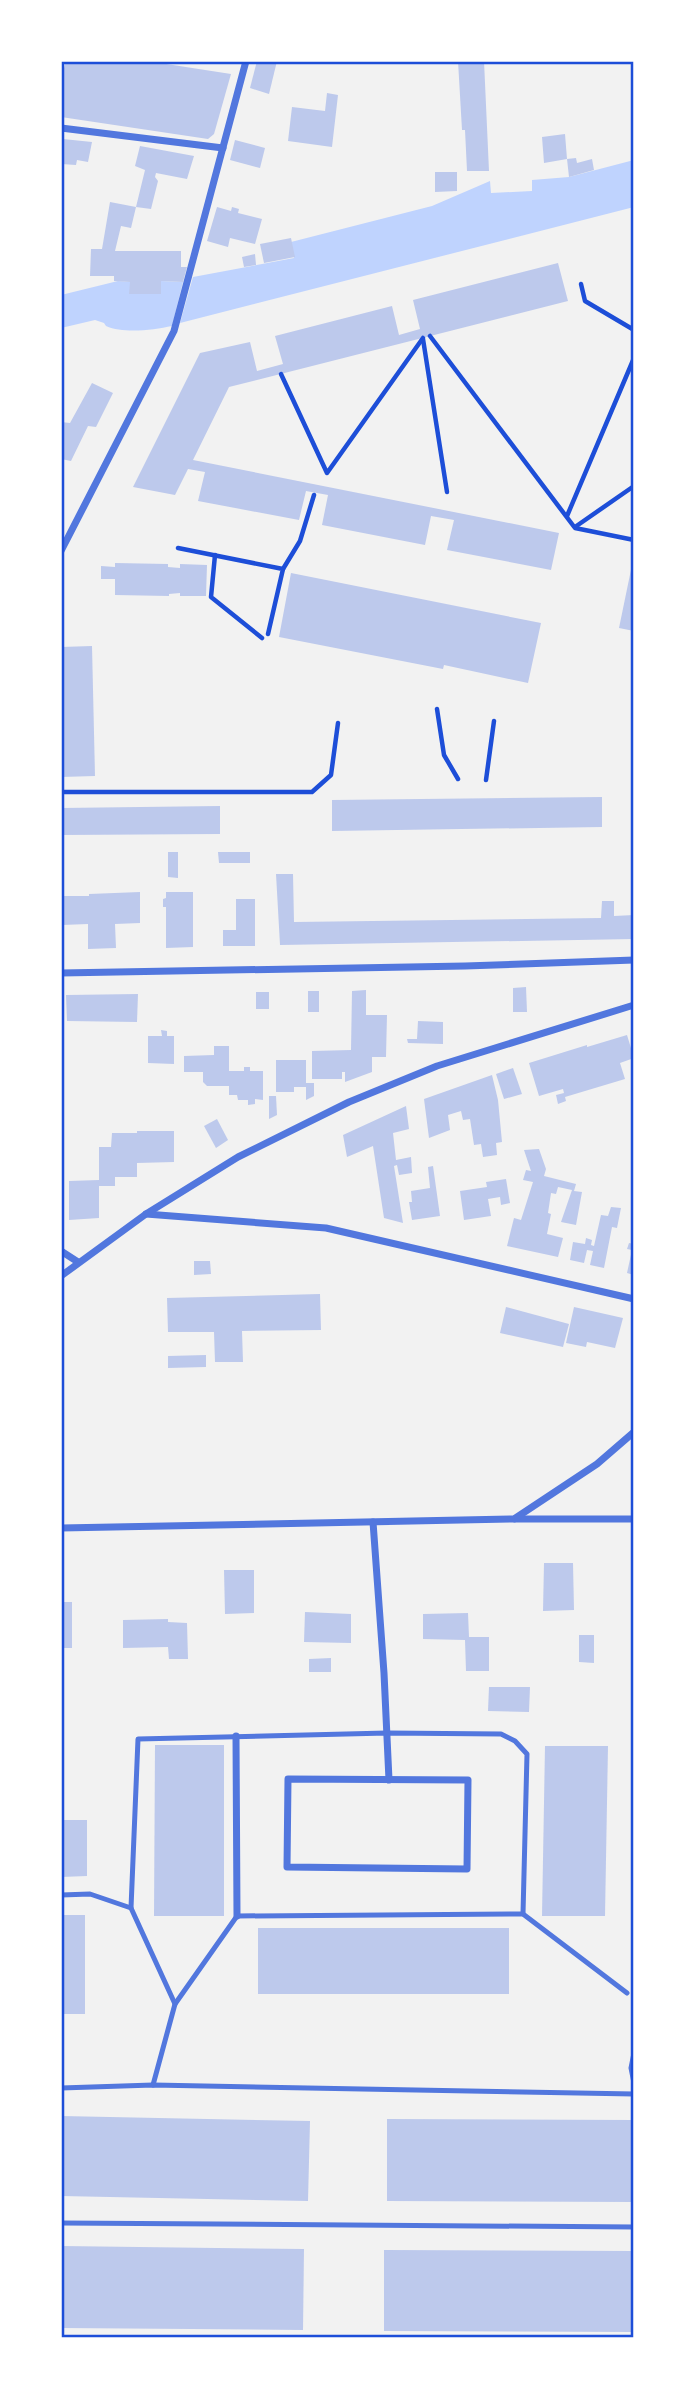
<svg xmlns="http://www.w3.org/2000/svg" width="695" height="2399" font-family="'Source Sans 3',sans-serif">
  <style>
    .water { fill: #bfd3fe }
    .building { fill: #bdc9ec }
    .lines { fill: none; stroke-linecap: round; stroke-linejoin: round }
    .path { stroke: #1d4ed8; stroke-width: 4.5 }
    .service { stroke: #5277de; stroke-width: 5 }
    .minor { stroke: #5277de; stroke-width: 7 }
    .neatline { fill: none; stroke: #1d4ed8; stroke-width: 2.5 }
  </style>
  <rect width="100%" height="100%" fill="#f2f2f2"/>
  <g class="water">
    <polygon points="634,160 634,207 180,323 193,277 294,258 291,242 432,206 490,181 491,193 532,191 532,180 569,177"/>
    <path d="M118,281L130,282V294H161V281L183,282L172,326C153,330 124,334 106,326L104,323L95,320L61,328V295Z"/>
  </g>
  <g class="building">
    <polygon points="66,61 147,61 231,74 214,134 208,139 61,117 61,79"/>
    <polygon points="257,61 277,61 269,94 250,88"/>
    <polygon points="458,61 484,61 489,171 467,171 465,130 462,130"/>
    <polygon points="327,93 338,95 332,147 288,141 292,107 325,111"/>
    <polygon points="565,134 567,159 576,158 577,163 592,159 594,170 569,177 567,159 544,163 542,137"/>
    <polygon points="63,139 92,142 88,162 77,160 76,165 61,164"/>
    <polygon points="235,140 265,148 260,168 230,160"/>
    <polygon points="140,146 194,156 187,179 156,173 155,177 158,181 151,209 136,207 145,170 135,166"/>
    <polygon points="435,172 457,172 457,191 435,192"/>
    <polygon points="110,202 136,207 131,228 121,226 115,251 181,251 181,267 187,267 183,282 161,281 161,294 129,294 130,282 114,281 114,276 90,276 91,249 102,249"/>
    <polygon points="217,207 231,211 232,207 239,209 238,213 262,219 255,244 230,238 228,247 207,241"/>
    <polygon points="291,238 295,257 264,263 260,244"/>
    <polygon points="255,254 256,265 244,267 242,257"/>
    <polygon points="558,263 568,301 229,387 193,460 559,533 551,570 447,550 454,520 431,516 425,545 322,525 328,495 306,491 299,520 198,501 205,472 188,469 175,495 133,487 200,353 250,342 257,371 283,364 275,336 392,306 399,335 420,329 413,300"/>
    <polygon points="92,383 113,393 96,427 88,426 71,461 61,459 61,422 70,423"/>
    <polygon points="633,560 634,560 634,631 619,628"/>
    <polygon points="115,563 168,564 168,567 180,568 180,564 207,565 206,596 180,596 180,593 169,594 169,596 115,595 115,579 101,579 101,566 115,567"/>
    <polygon points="291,573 541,623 528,683 444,665 443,669 279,637"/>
    <polygon points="92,646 95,776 61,777 61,647"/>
    <polygon points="602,797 602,827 332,831 332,800"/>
    <polygon points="220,806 220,834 61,835 61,808"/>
    <polygon points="168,852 178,852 178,878 168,877"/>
    <polygon points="218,852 250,852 250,863 219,863"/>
    <polygon points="276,874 293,874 294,922 601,918 602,901 614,901 614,916 634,915 634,939 280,945"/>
    <polygon points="140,892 140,923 115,924 116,948 88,949 88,924 62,925 62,896 89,896 89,894"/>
    <polygon points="166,892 193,892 193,947 166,948 166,907 163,907 163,899 166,898"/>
    <polygon points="236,899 255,899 255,946 223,946 223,930 236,930"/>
    <polygon points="526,987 527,1012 513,1012 513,988"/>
    <polygon points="366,990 366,1015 387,1015 386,1057 372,1057 372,1072 345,1082 345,1072 342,1072 342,1079 312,1079 312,1051 351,1050 352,991"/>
    <rect x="308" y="991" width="11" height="21"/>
    <rect x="256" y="992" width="13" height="17"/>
    <polygon points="138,994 137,1022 67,1021 66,995"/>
    <polygon points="418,1021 443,1022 443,1044 408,1043 407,1039 417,1039"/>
    <polygon points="161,1030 167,1031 167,1036 174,1036 174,1064 148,1063 148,1036 162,1036"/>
    <polygon points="627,1035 634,1058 620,1063 625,1079 565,1097 566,1101 558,1104 556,1095 564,1093 563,1089 539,1096 529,1063 587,1045 587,1047"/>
    <polygon points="214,1046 229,1046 229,1071 244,1071 244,1067 250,1067 250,1071 263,1071 263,1100 255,1099 255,1104 248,1105 248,1100 238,1100 237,1095 229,1095 229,1086 207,1086 203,1082 203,1072 184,1072 184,1056 214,1055"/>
    <polygon points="276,1060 306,1060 306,1083 314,1083 314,1096 306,1100 306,1087 294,1087 294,1092 276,1092"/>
    <polygon points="513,1068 522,1094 504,1099 496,1074"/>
    <polygon points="492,1075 498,1100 502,1142 496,1143 497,1155 483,1157 481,1144 474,1145 470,1119 463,1120 461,1111 448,1115 450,1130 429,1138 424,1099"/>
    <polygon points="269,1096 276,1096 277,1115 269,1119"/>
    <polygon points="406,1106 409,1129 393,1133 396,1160 411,1157 412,1173 399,1175 397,1165 394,1166 403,1223 384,1218 373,1146 347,1157 343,1135"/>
    <polygon points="217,1119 228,1140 216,1148 204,1126"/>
    <polygon points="137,1131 174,1131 174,1162 137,1163 137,1177 115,1177 115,1186 99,1186 99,1218 69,1220 69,1181 99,1180 99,1147 111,1147 112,1133 137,1133"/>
    <polygon points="539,1149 546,1169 544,1176 576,1184 574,1191 582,1192 576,1225 561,1222 572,1190 558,1187 556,1194 551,1193 548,1213 551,1214 547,1234 563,1238 558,1257 507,1246 514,1218 521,1220 533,1182 523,1180 526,1170 531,1171 524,1150"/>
    <polygon points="433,1166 440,1216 412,1220 409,1202 412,1202 411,1191 430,1188 428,1167"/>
    <polygon points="506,1179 510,1203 501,1205 500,1197 488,1199 491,1216 464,1220 460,1191 487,1187 486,1182"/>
    <polygon points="611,1207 621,1208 617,1228 612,1227 604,1268 590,1265 593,1251 587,1250 584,1263 570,1260 573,1242 585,1244 586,1238 592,1240 591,1245 594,1246 601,1215 608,1216"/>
    <polygon points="629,1243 634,1244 634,1275 627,1273 632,1250 627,1249"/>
    <polygon points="194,1261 210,1261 211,1274 194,1275"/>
    <polygon points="320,1294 321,1330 242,1331 243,1362 215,1362 214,1332 168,1332 167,1298"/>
    <polygon points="506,1307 569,1324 563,1347 500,1333"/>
    <polygon points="574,1307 623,1318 615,1348 587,1342 586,1347 566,1343"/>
    <polygon points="206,1355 206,1367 168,1368 168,1356"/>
    <polygon points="544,1563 573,1563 574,1610 543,1611"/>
    <polygon points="224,1570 254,1570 254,1613 225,1614"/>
    <rect x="61" y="1602" width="11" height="46"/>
    <polygon points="305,1612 351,1614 351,1643 304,1642"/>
    <polygon points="468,1613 469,1637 489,1637 489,1671 466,1671 465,1640 423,1639 423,1614"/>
    <polygon points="168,1619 168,1622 187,1623 188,1659 169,1659 168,1647 123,1648 123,1620"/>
    <polygon points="579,1635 594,1635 594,1663 579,1662"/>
    <polygon points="331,1658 331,1672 309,1672 309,1659"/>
    <polygon points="489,1687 530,1687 529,1712 488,1711"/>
    <polygon points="155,1745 224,1745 224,1916 154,1916"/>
    <polygon points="545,1746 608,1746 605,1916 542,1916"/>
    <polygon points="61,1820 87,1820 87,1876 61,1877"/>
    <rect x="61" y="1915" width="24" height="99"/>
    <rect x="258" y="1928" width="251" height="66"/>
    <polygon points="61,2116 310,2121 308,2201 61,2196"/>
    <polygon points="387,2119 634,2120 634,2202 387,2201"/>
    <polygon points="61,2246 304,2249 303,2330 61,2328"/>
    <polygon points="384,2250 634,2251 634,2332 384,2331"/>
  </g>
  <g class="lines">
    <g class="path">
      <polyline points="581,284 585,301 634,330"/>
      <polyline points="430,336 575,528 634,540"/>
      <polyline points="423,339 447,492"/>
      <polyline points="281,374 327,473 423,338"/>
      <polyline points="567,516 634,358"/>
      <polyline points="575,527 634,486"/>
      <polyline points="178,548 283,569 268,634"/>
      <polyline points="215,555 211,597 262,638"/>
      <polyline points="283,569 300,541 314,495"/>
      <polyline points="437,709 444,755 458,779"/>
      <polyline points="486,780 494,721"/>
      <polyline points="61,792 312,792 331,775 338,723"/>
    </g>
    <g class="service">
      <polyline points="61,1895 90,1894 131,1908"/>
      <polyline points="175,2004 237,1916 523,1914 627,1993"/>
      <polyline points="634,2053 631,2068 634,2083"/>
      <polyline points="153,2085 175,2004 131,1908 138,1739 387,1733 501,1734 515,1741 527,1754 523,1914"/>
      <polyline points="61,2088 153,2085 634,2094"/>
      <polyline points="61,2223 634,2227"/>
    </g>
    <g class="minor">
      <polyline points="61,128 223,148"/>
      <polyline points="61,551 174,331 246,61"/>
      <polyline points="61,973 465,966 634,960"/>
      <polyline points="146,1214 326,1228 634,1299"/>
      <polyline points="61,1251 78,1262"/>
      <polyline points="61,1276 146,1214 238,1157 349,1102 437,1066 634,1005"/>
      <polyline points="515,1519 634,1519"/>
      <polyline points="373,1522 384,1673 389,1780"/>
      <polyline points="61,1528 514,1519 597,1464 634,1432"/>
      <polyline points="236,1736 237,1916"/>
      <polygon points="288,1779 468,1780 467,1869 287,1867"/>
    </g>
  </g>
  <rect width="695" height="2399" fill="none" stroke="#ffffff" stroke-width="126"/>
  <rect x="63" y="63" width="569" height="2273" class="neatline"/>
</svg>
